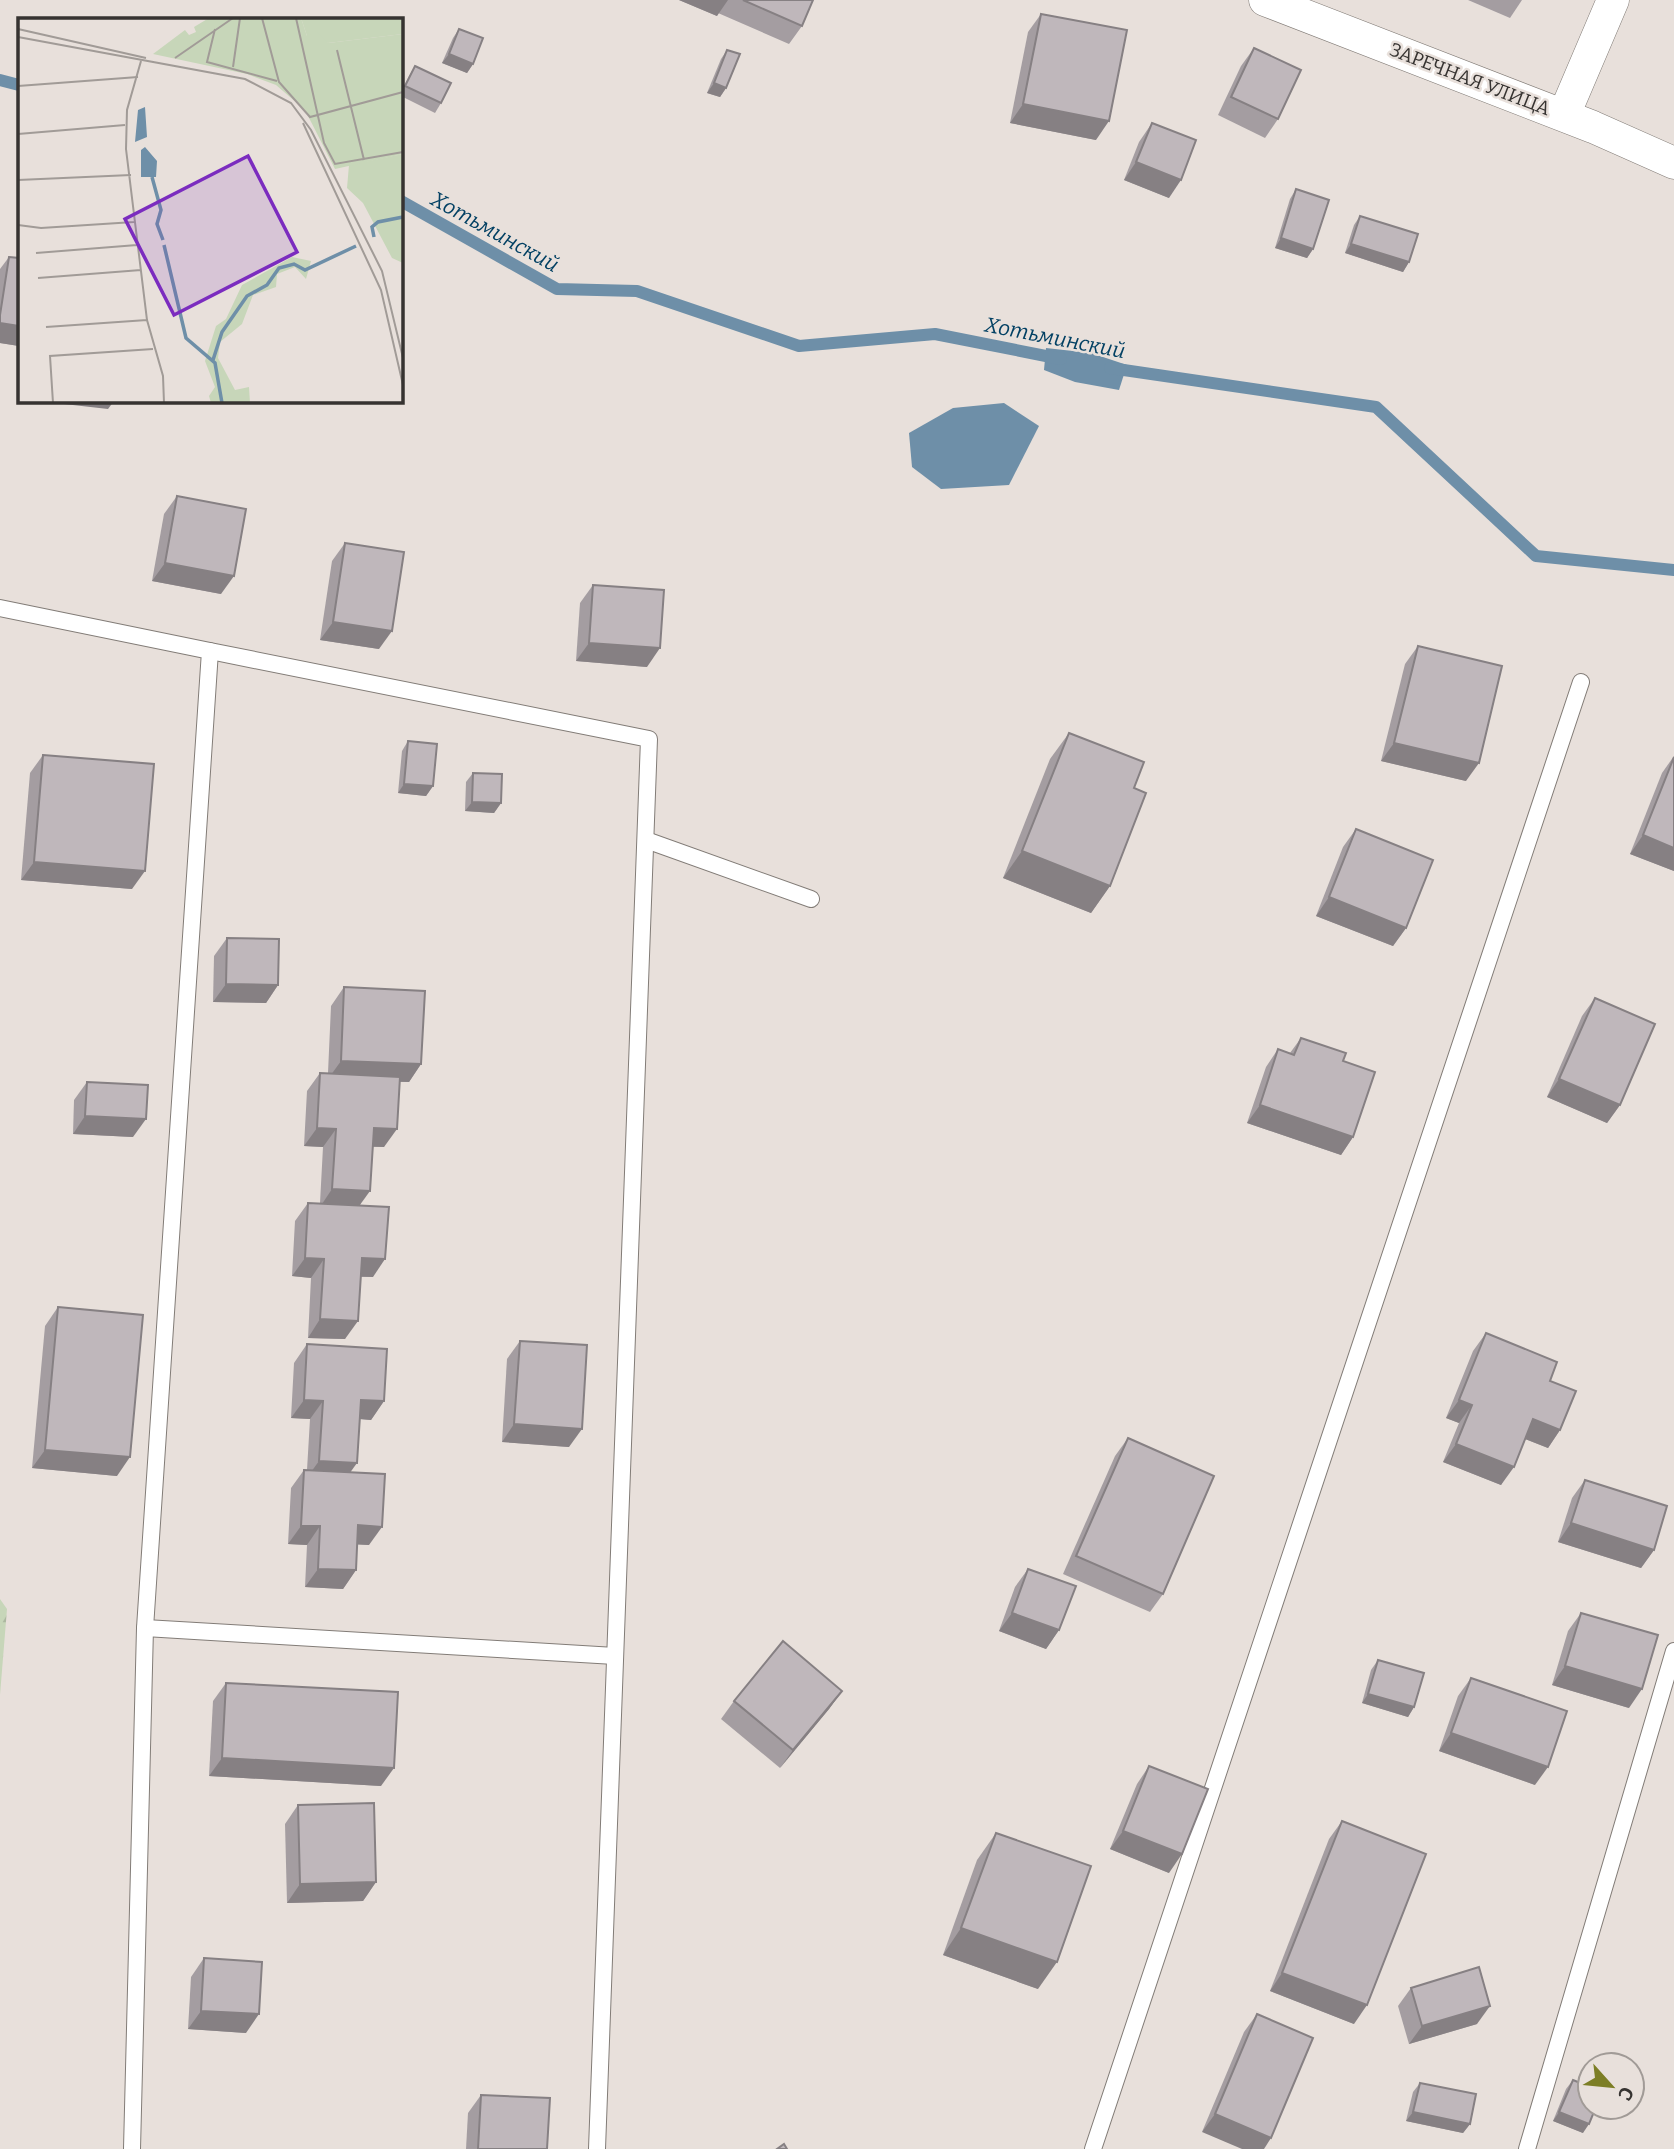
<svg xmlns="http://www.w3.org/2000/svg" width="1674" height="2149" font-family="Bitter,serif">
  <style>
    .forest { fill: url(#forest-firs) }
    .water { fill: #6e8fa8 }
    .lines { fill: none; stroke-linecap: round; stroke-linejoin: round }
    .stream { stroke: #6e8fa8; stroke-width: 12 }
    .lane-casing { stroke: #827c77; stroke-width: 18 }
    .street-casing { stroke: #827c77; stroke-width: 33 }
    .lane { stroke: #fff; stroke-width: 16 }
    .street { stroke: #fff; stroke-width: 32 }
    .wall { fill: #a49da1 }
    .shaded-wall { fill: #868083 }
    .building { fill: #bfb7bb; stroke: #868083; stroke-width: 2 }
    .labels { text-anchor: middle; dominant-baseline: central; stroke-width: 5; stroke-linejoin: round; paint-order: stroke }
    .street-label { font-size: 19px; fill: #363331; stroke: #e8e0db }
    .water-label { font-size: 21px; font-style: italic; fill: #024063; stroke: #e8e0db }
    .inset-river { fill: none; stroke: #6e8fa8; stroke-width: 3.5 }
    .inset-road { fill: none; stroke: #a19b97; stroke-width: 2 }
    .view { fill: #7b2cbf; fill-opacity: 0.15; stroke: #7b2cbf; stroke-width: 3.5 }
    .inset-edge { fill: none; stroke: #363331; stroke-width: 3.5 }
  </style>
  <defs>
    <pattern id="forest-firs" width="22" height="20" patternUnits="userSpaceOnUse" patternTransform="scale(1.75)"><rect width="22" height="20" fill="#c7d6b9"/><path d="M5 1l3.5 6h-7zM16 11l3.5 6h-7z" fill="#acb8a0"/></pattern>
  </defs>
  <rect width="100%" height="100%" fill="#e8e0db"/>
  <polygon class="forest" points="0,1599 7,1609 0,1695"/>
  <g class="water">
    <polygon points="1046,348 1091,353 1127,365 1119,390 1075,382 1044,370"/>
    <polygon points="1004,403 1039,426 1009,485 941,489 912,467 909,433 953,408"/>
  </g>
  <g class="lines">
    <g class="stream">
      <polyline points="0,80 19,85"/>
      <polyline points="401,201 557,289 637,291 799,346 935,334 1061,359"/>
      <polyline points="1110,368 1376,407 1536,556 1674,570"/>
    </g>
    <defs>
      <g id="lane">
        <polyline points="0,608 210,651 145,1628 132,2149"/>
        <polyline points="210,651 649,739 597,2149"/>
        <polyline points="646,840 811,899"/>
        <polyline points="145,1628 615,1656"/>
        <polyline points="1093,2149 1581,682"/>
        <polyline points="1527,2149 1674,1651"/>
      </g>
      <g id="street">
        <polyline points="1265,0 1593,127 1674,163"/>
        <polyline points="1564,115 1613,0"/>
      </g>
    </defs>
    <use href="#lane" class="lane-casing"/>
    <use href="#street" class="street-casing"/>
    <use href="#lane" class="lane"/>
    <use href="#street" class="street"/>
  </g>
  <g class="wall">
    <polygon points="679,0 813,0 802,26 789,44 718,13 717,16"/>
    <polygon points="1468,0 1522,0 1510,18"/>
    <polygon points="1041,14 1096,140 1010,123 1028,32"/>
    <polygon points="459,29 473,64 467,73 442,63 453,38"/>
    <polygon points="1254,48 1278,119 1265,138 1218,115 1241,66"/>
    <polygon points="727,50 726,88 720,97 707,93 721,59"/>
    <polygon points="415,66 441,103 435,113 401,96 401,92 409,76"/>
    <polygon points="1152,123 1169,198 1124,180 1139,142"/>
    <polygon points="1296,189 1313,249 1307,258 1275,248 1290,199"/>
    <polygon points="1360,216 1409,262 1403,272 1345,253 1354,225"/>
    <polygon points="9,257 19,258 19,346 0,343 0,269"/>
    <polygon points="177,496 221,594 152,581 164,514"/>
    <polygon points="345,543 379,649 320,640 332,561"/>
    <polygon points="593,585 647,667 576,661 580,603"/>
    <polygon points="1418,646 1466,781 1381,761 1405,664"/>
    <polygon points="1069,733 1134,788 1110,886 1091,913 1003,878 1050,759"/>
    <polygon points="408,741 433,786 426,796 398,793 402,751"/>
    <polygon points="43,755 132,889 21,880 30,773"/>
    <polygon points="1674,756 1674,871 1630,854 1662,773"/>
    <polygon points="473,773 501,803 494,813 465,811 466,782"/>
    <polygon points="1356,829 1406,928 1393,946 1316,916 1343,847"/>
    <polygon points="227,938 278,985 266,1003 213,1002 214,956"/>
    <polygon points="344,987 421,1064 409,1082 400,1082 384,1147 373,1147 360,1205 373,1277 361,1277 345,1339 308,1338 311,1278 292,1276 295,1221 308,1203 320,1203 323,1147 304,1146 307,1091 320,1073 328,1073 331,1006"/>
    <polygon points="1595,998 1620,1105 1607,1123 1547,1097 1582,1016"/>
    <polygon points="1301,1038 1343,1061 1353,1137 1341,1155 1247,1123 1266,1067 1278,1049 1290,1053"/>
    <polygon points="87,1082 133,1137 73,1134 74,1100"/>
    <polygon points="58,1307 117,1476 32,1468 45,1326"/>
    <polygon points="1486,1333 1550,1381 1560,1430 1548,1448 1525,1439 1501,1485 1443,1462 1459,1423 1446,1418 1473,1351"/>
    <polygon points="520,1341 569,1447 502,1442 507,1359"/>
    <polygon points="307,1344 384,1401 371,1420 360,1419 350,1472 369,1545 357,1544 356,1570 343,1589 305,1587 307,1545 288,1544 291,1488 304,1470 307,1470 310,1419 291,1418 294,1363"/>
    <polygon points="1128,1438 1163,1594 1150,1612 1063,1574 1115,1456"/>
    <polygon points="1585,1480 1654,1550 1641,1568 1558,1542 1572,1498"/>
    <polygon points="1028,1569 1059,1630 1046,1649 999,1631 1015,1587"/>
    <polygon points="1581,1613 1629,1708 1552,1685 1568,1631"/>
    <polygon points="1378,1660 1414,1707 1408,1717 1362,1703 1371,1670"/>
    <polygon points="1471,1678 1535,1785 1439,1751 1458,1696"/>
    <polygon points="226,1683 381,1786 209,1776 213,1701"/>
    <polygon points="842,1691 829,1709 780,1768 721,1719 734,1701"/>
    <polygon points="1149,1766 1169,1873 1110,1849 1137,1784"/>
    <polygon points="298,1805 376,1882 363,1901 287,1903 285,1824"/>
    <polygon points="1342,1821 1354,2024 1270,1991 1329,1839"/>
    <polygon points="996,1833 1038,1989 943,1955 977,1860"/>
    <polygon points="204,1958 246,2033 188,2029 191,1977"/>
    <polygon points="1411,1988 1477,2024 1409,2044 1398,2006"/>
    <polygon points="1257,2014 1313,2038 1202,2132 1244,2032"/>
    <polygon points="1573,2080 1583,2133 1553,2121 1566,2089"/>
    <polygon points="1420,2083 1470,2124 1463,2133 1406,2121 1413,2092"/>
    <polygon points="481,2095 547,2149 466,2149 468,2113"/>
  </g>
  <g class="shaded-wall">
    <polygon points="679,0 728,0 717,16"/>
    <polygon points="449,54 473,64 467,73 442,63"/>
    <polygon points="714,83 726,88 720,97 707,93"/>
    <polygon points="1023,104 1109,121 1096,140 1010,123"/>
    <polygon points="1136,162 1181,180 1169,198 1124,180"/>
    <polygon points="1281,238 1313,249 1307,258 1275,248"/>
    <polygon points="1351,244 1409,262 1403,272 1345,253"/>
    <polygon points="0,323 19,326 19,346 0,343"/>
    <polygon points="66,401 114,401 108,409 64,404"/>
    <polygon points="165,563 234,576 221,594 152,581"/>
    <polygon points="333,622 392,631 379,649 320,640"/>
    <polygon points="589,643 660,648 647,667 576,661"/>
    <polygon points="1394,743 1479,763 1466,781 1381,761"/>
    <polygon points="404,784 433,786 426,796 398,793"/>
    <polygon points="472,802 501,803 494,813 465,811"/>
    <polygon points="1643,835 1674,848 1674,871 1630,854"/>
    <polygon points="1022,851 1110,886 1091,913 1003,878"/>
    <polygon points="34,862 145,871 132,889 21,880"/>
    <polygon points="1329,897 1406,928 1393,946 1316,916"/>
    <polygon points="226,984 278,985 266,1003 213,1002"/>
    <polygon points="341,1061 421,1064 409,1082 328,1079"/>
    <polygon points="1559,1079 1620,1105 1607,1123 1547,1097"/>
    <polygon points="1260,1105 1353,1137 1341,1155 1247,1123"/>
    <polygon points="85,1116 146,1119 133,1137 73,1134"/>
    <polygon points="317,1128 336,1129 323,1147 304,1146"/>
    <polygon points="374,1128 397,1129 384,1147 361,1146"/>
    <polygon points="332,1189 370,1191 357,1209 320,1207"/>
    <polygon points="305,1258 324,1259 311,1278 292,1276"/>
    <polygon points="362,1258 385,1259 373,1277 349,1276"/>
    <polygon points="320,1319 358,1321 345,1339 308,1338"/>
    <polygon points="304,1400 323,1401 310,1419 291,1418"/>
    <polygon points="361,1400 384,1401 371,1420 348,1418"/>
    <polygon points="1459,1400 1472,1405 1459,1423 1446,1418"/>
    <polygon points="1533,1419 1560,1430 1548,1448 1520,1437"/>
    <polygon points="514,1424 582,1429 569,1447 502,1442"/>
    <polygon points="1456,1444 1514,1467 1501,1485 1443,1462"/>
    <polygon points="45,1450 130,1457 117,1476 32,1468"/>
    <polygon points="319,1461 357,1463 344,1481 306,1479"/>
    <polygon points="1571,1523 1654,1550 1641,1568 1558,1542"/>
    <polygon points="358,1525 382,1527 369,1545 345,1544"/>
    <polygon points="301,1526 320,1526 307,1545 288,1544"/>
    <polygon points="318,1569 356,1570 343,1589 305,1587"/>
    <polygon points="1012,1613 1059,1630 1046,1649 999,1631"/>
    <polygon points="1565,1666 1642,1689 1629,1708 1552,1685"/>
    <polygon points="842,1691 829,1709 780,1768 793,1750"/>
    <polygon points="1368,1694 1414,1707 1408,1717 1362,1703"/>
    <polygon points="1451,1733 1548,1767 1535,1785 1439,1751"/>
    <polygon points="222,1758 394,1768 381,1786 209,1776"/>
    <polygon points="1123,1831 1182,1854 1169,1873 1110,1849"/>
    <polygon points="376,1882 363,1901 287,1903 300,1884"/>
    <polygon points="961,1928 1057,1962 1038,1989 943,1955"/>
    <polygon points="1282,1973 1367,2005 1354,2024 1270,1991"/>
    <polygon points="1490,2006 1477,2024 1409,2044 1422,2026"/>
    <polygon points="201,2011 259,2014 246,2033 188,2029"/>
    <polygon points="1413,2112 1470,2124 1463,2133 1406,2121"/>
    <polygon points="1559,2112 1589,2124 1583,2133 1553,2121"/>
    <polygon points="1215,2114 1271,2138 1264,2149 1242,2149 1202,2132"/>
  </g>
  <g class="building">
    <polygon points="743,0 813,0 802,26"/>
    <polygon points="1041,14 1127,30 1109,121 1023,104"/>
    <polygon points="459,29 483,38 473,64 449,54"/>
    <polygon points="1254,48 1301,70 1278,119 1231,97"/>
    <polygon points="727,50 740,54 726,88 714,83"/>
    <polygon points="415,66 451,83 441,103 405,86"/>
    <polygon points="1152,123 1196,140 1181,180 1136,162"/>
    <polygon points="1296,189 1329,200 1313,249 1281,238"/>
    <polygon points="1360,216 1418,234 1409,262 1351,244"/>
    <polygon points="9,257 19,258 19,326 0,323 0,315"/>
    <polygon points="177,496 246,509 234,576 165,563"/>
    <polygon points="345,543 404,552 392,631 333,622"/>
    <polygon points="593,585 664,590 660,648 589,643"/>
    <polygon points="1418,646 1502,666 1479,763 1394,743"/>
    <polygon points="1069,733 1144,762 1134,788 1146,793 1110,886 1022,851"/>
    <polygon points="408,741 437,744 433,786 404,784"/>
    <polygon points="43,755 154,764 145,871 34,862"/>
    <polygon points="1674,757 1674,848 1643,835"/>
    <polygon points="473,773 502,774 501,803 472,802"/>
    <polygon points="1356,829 1433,860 1406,928 1329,897"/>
    <polygon points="227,938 279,939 278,985 226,984"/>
    <polygon points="344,987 425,991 421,1064 341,1061"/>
    <polygon points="1595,998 1655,1024 1620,1105 1559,1079"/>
    <polygon points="1301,1038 1346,1053 1343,1061 1375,1072 1353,1137 1260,1105 1278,1049 1294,1055"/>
    <polygon points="320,1073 400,1077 397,1129 374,1128 370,1191 332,1189 336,1129 317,1128"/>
    <polygon points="87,1082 148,1085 146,1119 85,1116"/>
    <polygon points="308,1203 389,1207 385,1259 362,1258 358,1321 320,1319 324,1259 305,1258"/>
    <polygon points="58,1307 143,1315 130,1457 45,1450"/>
    <polygon points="1486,1333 1557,1362 1550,1381 1576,1391 1560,1430 1533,1419 1514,1467 1456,1444 1472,1405 1459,1400"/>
    <polygon points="520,1341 587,1345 582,1429 514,1424"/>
    <polygon points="307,1344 387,1349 384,1401 361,1400 357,1463 319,1461 323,1401 304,1400"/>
    <polygon points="1128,1438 1214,1476 1163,1594 1076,1556"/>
    <polygon points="304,1470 385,1474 382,1527 358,1525 356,1570 318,1569 320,1526 301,1526"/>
    <polygon points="1585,1480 1667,1506 1654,1550 1571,1523"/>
    <polygon points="1028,1569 1076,1586 1059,1630 1012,1613"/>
    <polygon points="1581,1613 1658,1635 1642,1689 1565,1666"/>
    <polygon points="783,1641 842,1691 793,1750 734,1701"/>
    <polygon points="1378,1660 1424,1673 1414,1707 1368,1694"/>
    <polygon points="1471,1678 1567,1711 1548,1767 1451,1733"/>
    <polygon points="226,1683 398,1692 394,1768 222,1758"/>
    <polygon points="1149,1766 1208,1789 1182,1854 1123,1831"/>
    <polygon points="374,1803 376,1882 300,1884 298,1805"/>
    <polygon points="1342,1821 1426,1854 1367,2005 1282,1973"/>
    <polygon points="996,1833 1091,1866 1057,1962 961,1928"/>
    <polygon points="204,1958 262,1962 259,2014 201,2011"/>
    <polygon points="1479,1967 1490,2006 1422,2026 1411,1988"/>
    <polygon points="1257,2014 1313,2038 1271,2138 1215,2114"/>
    <polygon points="1573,2080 1590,2087 1590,2107 1596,2107 1589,2124 1559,2112"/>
    <polygon points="1420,2083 1476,2094 1470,2124 1413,2112"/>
    <polygon points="481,2095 550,2098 547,2149 478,2149"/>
    <polygon points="784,2144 787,2149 777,2149"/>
  </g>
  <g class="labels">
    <g class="street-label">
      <text transform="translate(1470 79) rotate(21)">ЗАРЕЧНАЯ УЛИЦА</text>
    </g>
    <g class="water-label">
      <text transform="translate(495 232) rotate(29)">Хотьминский</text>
      <text transform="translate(1055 338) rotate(11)">Хотьминский</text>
    </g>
  </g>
  <g transform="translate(18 18)">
    <rect width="385" height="385" fill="#e8e0db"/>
    <path d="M283,0H385V16L310,25L289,18ZM385,136V245L374,240L345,185L329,170L331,147ZM274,239L293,243L288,261L277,249L259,256L258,269L235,277L224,306L202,324L200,340L217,372L231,369L232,385H193L191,378L197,369L187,343L198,308L208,301L224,267Z" fill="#c7d6b9"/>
    <path d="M191,0H283L289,18L298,13L310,25L385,16V136L317,151L287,92L258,67L229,56L135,36L167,12L171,17L178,14L176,9Z" fill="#c7d6b9"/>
    <path d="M127,89L129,119L117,124L120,92ZM127,129L139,143L138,159H123V132Z" fill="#6e8fa8"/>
    <path class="inset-river" d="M134,159L143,192L139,206L145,222M356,219L354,209L360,204L385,199M146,227L168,320L197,345L204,385M195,342L204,314L220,291L229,278L249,267L261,250L276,246L287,252L338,228"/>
    <path class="inset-road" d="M244,0L261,64L292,99L385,74M278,0L306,125L317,146L385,134M0,11L128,40M197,11L189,44L259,63M0,19L227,61L273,85L293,112L364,253L385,340M319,32L346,142M157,40L215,0M123,43L109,92L108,131L129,302L145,358L146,385M215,49L222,0M0,68L120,59M285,105L363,272L385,367M0,116L107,107M0,162L113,157M0,207L23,210L116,204M18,235L119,227M20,260L123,252M28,309L129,302M35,385L32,338L135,331"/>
    <path class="view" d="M230,138L279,234L156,297L107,201Z"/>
    <rect width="385" height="385" class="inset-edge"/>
  </g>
  <g transform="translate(1611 2086) rotate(117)"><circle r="33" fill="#e8e0db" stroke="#a19b97" stroke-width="2"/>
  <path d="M0-5L12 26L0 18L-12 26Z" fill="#7c7e26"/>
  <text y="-10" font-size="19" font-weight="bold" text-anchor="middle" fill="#363331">С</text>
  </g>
</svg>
